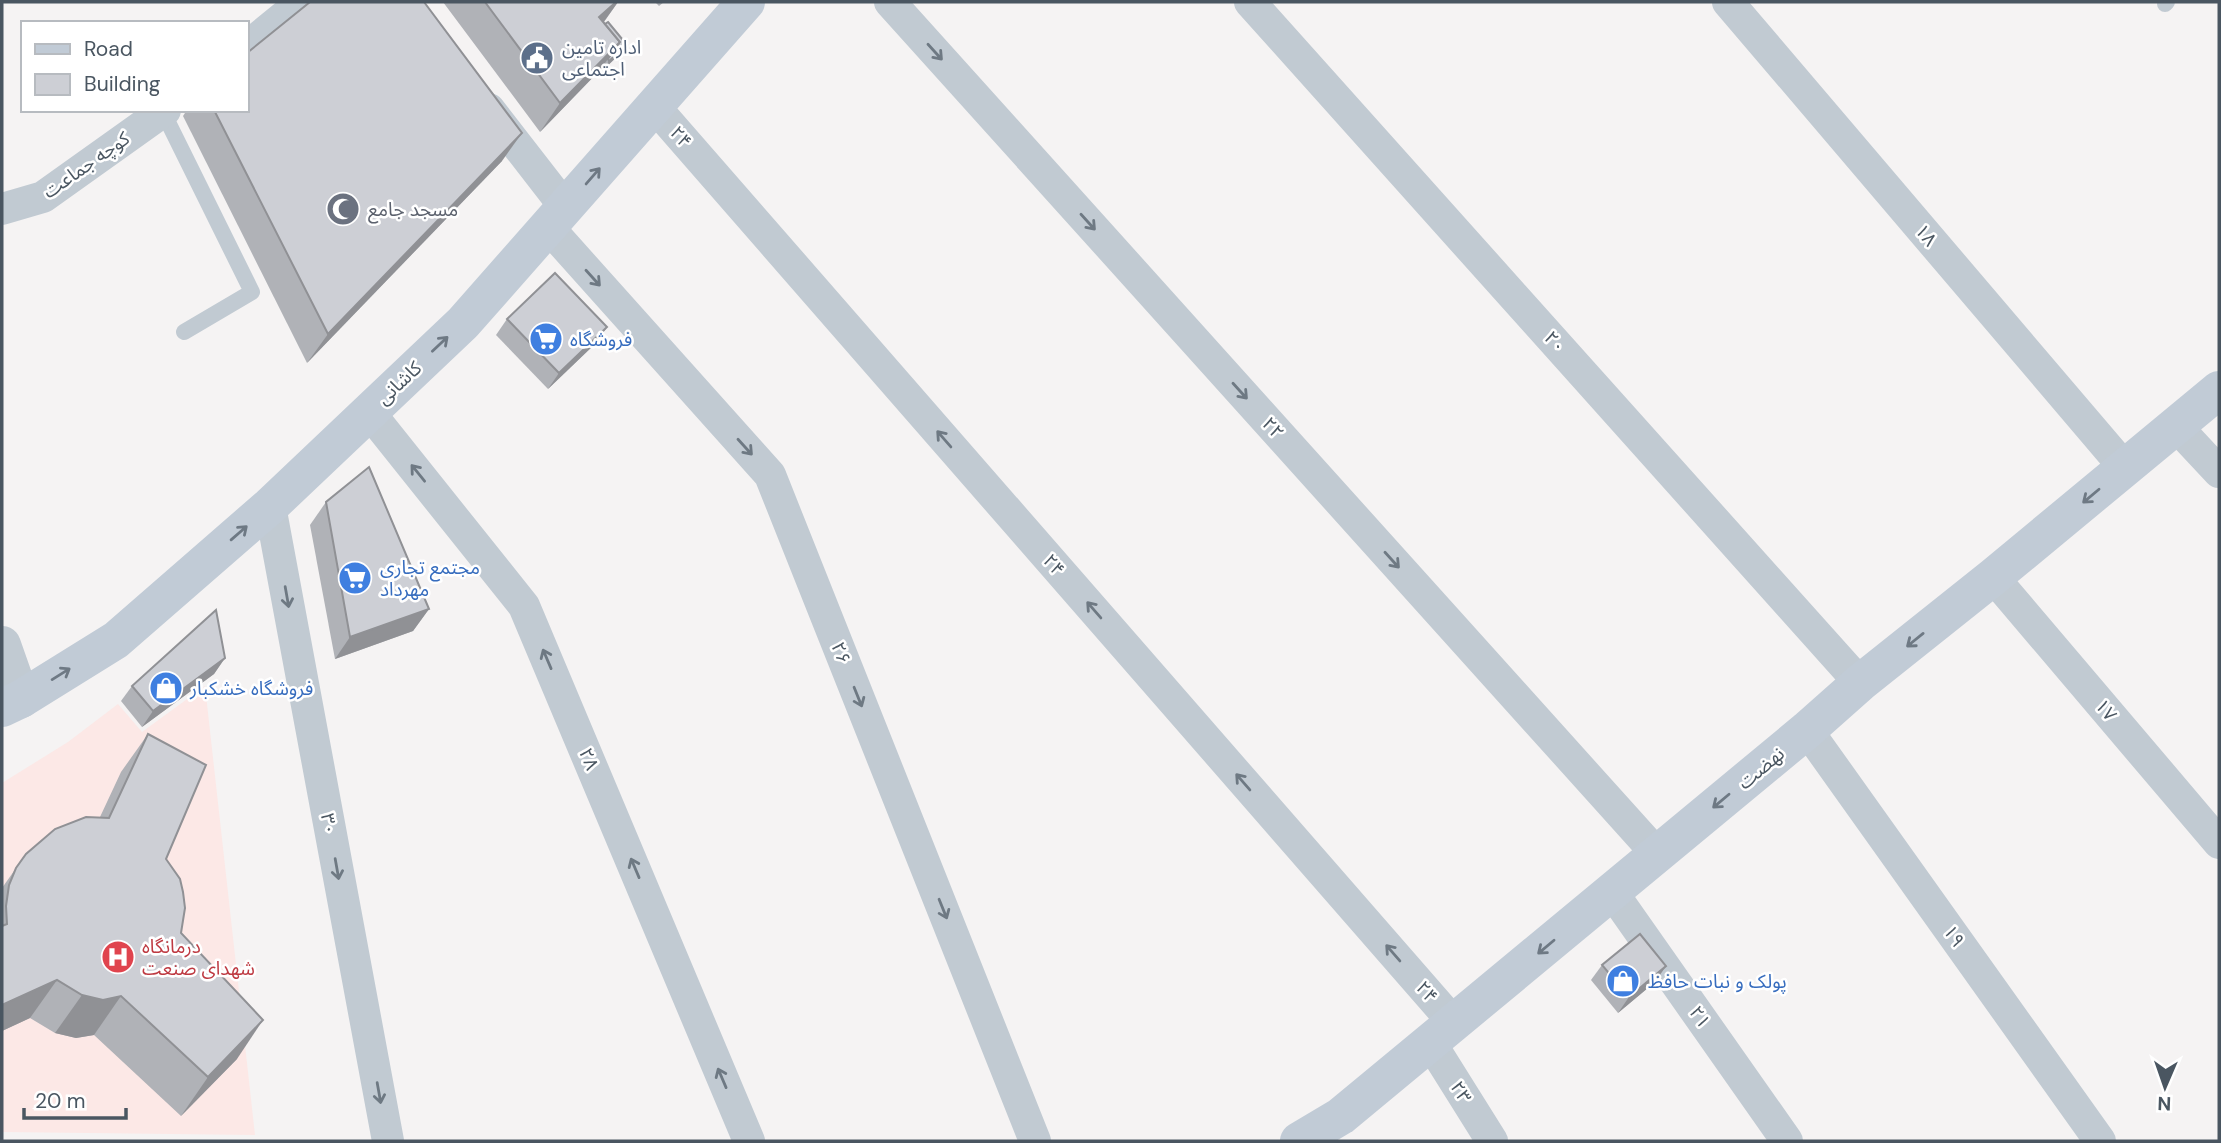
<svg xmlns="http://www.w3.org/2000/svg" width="2221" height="1143" font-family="'DM Sans','Noto Sans Arabic',sans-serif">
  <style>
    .medical { fill: #fce8e6 }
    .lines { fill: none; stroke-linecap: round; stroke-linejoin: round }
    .service { stroke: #c1cad2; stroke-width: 16 }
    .minor { stroke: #c1cad2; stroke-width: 32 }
    .tertiary { stroke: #c1cad2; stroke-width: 38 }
    .secondary { stroke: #c1cbd6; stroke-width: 38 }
    .wall { fill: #b0b2b7 }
    .shaded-wall { fill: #909195 }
    .building { fill: #cdcfd5; stroke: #909195; stroke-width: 2 }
    .oneway { stroke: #6e7983 }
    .oneway2 { stroke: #6e7984 }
    .labels { text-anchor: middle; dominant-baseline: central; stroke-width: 5; stroke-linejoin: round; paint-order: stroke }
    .service-label { font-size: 19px; fill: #4e5e75; stroke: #fff; text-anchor: start }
    .street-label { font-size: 19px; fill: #4a5661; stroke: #fff }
    .worship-label { font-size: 19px; fill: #5b616d; stroke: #fff; text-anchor: start }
    .shop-label { font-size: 19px; fill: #366cbe; stroke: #fff; text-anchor: start }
    .health-label { font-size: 19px; fill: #be3a42; stroke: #fff; text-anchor: start }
  </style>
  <rect width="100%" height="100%" fill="#f5f3f3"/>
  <polygon class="medical" points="205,686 255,1135 2,1132 2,783 68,742 118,704 142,732"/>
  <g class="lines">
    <g class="service">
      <polyline points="2165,4 2167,2"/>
      <polyline points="163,112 252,292 184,332"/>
    </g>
    <g class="minor">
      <polyline points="890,2 1657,854"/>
      <polyline points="1250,2 1860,683"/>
      <polyline points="1728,2 2125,468"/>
      <polyline points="247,47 302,2"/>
      <polyline points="654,106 1454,1023"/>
      <polyline points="489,109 565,207"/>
      <polyline points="2,209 43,197 165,110"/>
      <polyline points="548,227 770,475 1035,1141"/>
      <polyline points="369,412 524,606 749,1141"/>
      <polyline points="2176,426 2219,472"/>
      <polyline points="270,506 388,1141"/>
      <polyline points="1993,577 2219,843"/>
      <polyline points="1807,730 2100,1141"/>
      <polyline points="1612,892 1787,1141"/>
      <polyline points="1430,1042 1492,1141"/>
    </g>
    <polyline class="tertiary" points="2,645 21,699"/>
    <g class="secondary">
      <polyline points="2,708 21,699 116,640 270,506 463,323 746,2"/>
      <polyline points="1299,1141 1341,1116 1807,730 1860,683 1993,577 2219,390"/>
    </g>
  </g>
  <g class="wall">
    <polygon points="443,2 618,2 604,22 627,45 622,52 604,69 603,67 540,132"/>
    <polygon points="655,2 664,2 659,6"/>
    <polygon points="187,110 247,110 502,161 307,363 183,116"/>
    <polygon points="507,319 607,327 596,343 548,389 496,335"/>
    <polygon points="326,502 429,609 413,631 335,659 310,525"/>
    <polygon points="225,658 214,674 142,727 121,701 132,686"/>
    <polygon points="148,734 166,859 181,933 237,1059 181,1116 94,1035 76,1038 55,1033 30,1018 2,1031 2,888 26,854 100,817 121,772"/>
    <polygon points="1602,965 1666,966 1655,982 1618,1013 1591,980"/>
  </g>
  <g class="shaded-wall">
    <polygon points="616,2 618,2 600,27 599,17"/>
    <polygon points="620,42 600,70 540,132 560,103"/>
    <polygon points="627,45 622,52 604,69 609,61"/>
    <polygon points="522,133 502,161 307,363 328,334"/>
    <polygon points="607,327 596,343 548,389 559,373"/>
    <polygon points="429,609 413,631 335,659 350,637"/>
    <polygon points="225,658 214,674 142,727 153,711"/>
    <polygon points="1666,966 1655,982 1618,1013 1629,997"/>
    <polygon points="57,980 30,1018 2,1031 2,1005"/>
    <polygon points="82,995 121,996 94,1035 76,1038 55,1033"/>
    <polygon points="263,1020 237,1059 181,1116 208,1077"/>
  </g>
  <g class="building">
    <polygon points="310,2 424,2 522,133 328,334 214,110 247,110 247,53"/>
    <polygon points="485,2 616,2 599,17 620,42 560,103"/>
    <polygon points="608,22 627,45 609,61 608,59 620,42 605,24"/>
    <polygon points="555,273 607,327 559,373 507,319"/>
    <polygon points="369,467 429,609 350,637 326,502"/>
    <polygon points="216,610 225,658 153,711 132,686"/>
    <polygon points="148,734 206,765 166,859 180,879 183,892 185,908 181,933 263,1020 208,1077 121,996 103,1000 82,995 57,980 2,1005 2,926 7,924 6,906 9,885 16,868 26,854 55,829 86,817 109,818"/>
    <polygon points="1640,934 1666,966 1629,997 1602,965"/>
  </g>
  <defs><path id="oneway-shaft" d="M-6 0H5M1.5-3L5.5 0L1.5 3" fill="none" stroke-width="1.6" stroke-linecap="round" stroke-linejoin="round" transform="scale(1.75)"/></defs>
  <g class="oneway">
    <use href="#oneway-shaft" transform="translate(935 52) rotate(48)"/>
    <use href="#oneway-shaft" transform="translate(1088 222) rotate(48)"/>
    <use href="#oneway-shaft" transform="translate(593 278) rotate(48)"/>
    <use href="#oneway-shaft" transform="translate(1240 391) rotate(48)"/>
    <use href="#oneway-shaft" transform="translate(944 439) rotate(-131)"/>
    <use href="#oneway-shaft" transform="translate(745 447) rotate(48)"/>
    <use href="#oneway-shaft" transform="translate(418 473) rotate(-129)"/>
    <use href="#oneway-shaft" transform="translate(1392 560) rotate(48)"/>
    <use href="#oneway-shaft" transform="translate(287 597) rotate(80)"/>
    <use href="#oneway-shaft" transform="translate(1094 610) rotate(-131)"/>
    <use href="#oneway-shaft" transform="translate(547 659) rotate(-113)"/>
    <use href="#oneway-shaft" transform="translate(858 697) rotate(68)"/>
    <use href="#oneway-shaft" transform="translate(1243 782) rotate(-131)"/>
    <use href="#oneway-shaft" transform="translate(635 868) rotate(-113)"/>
    <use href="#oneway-shaft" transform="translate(337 869) rotate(80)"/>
    <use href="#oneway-shaft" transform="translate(943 909) rotate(68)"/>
    <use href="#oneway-shaft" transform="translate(1393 953) rotate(-131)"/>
    <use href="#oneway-shaft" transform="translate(722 1078) rotate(-113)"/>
    <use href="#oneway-shaft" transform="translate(379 1093) rotate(80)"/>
  </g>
  <g class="oneway2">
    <use href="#oneway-shaft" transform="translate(593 176) rotate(-49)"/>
    <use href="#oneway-shaft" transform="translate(440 344) rotate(-43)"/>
    <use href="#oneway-shaft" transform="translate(2091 496) rotate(140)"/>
    <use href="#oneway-shaft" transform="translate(239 533) rotate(-41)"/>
    <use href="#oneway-shaft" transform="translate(1915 640) rotate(141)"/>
    <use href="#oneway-shaft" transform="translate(61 674) rotate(-32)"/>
    <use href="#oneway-shaft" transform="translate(1721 801) rotate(140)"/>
    <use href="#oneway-shaft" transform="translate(1546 947) rotate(140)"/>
  </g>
  <defs>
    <symbol id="civic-disc" viewBox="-11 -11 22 22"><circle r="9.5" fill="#5c6f8a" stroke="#fff"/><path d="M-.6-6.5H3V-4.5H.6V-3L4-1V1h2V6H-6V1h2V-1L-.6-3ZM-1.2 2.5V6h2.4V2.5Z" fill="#fff"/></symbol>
    <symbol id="mosque-disc" viewBox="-11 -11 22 22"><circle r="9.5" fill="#6b7280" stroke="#fff"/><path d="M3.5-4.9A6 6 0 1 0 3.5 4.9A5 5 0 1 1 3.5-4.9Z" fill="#fff"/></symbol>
    <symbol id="supermarket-disc" viewBox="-11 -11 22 22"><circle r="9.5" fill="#3f7fe0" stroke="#fff"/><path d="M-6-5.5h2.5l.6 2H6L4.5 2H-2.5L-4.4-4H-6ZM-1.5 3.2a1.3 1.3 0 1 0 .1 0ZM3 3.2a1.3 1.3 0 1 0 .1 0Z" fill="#fff"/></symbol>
    <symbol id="shop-disc" viewBox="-11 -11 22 22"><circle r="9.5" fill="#3f7fe0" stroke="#fff"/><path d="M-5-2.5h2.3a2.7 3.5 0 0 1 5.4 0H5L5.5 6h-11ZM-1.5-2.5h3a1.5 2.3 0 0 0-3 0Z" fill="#fff"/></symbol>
    <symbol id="hospital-disc" viewBox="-11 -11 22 22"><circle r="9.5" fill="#e0444e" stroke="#fff"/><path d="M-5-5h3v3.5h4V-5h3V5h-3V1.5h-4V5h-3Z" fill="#fff"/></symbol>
  </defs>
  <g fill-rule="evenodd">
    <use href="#civic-disc" x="518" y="39" width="38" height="38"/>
    <use href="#mosque-disc" x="324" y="190" width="38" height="38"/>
    <use href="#supermarket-disc" x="527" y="320" width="38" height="38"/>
    <use href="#supermarket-disc" x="336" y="559" width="38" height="38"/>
    <use href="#shop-disc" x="147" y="669" width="38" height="38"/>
    <use href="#hospital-disc" x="99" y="938" width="38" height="38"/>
    <use href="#shop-disc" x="1604" y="962" width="38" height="38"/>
  </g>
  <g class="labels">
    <g class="service-label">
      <text x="562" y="47">اداره تامین<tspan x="562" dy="22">اجتماعی</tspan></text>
    </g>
    <g class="street-label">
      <text transform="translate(681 137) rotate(49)">۲۴</text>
      <text transform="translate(86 165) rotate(-35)">کوچه جماعت</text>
      <text transform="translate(1926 235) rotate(50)">۱۸</text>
      <text transform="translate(1555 342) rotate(48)">۲۰</text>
      <text transform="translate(399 383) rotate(-43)">کاشانی</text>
      <text transform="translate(1273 428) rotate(48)">۲۲</text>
      <text transform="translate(1054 565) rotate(49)">۲۴</text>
      <text transform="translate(841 653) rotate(68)">۲۶</text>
      <text transform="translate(2106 710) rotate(50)">۱۷</text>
      <text transform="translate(589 759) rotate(67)">۲۸</text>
      <text transform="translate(1761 768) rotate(-40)">نهضت</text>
      <text transform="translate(329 824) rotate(80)">۳۰</text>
      <text transform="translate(1954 936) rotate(55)">۱۹</text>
      <text transform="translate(1427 992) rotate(49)">۲۴</text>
      <text transform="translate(1700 1017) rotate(55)">۲۱</text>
      <text transform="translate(1461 1092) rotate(58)">۲۳</text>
    </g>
    <g class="worship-label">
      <text x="368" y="209">مسجد جامع</text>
    </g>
    <g class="shop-label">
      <text x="570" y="339">فروشگاه</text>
      <text x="380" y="567">مجتمع تجاری<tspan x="380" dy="22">مهرداد</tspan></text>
      <text x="190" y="688">فروشگاه خشکبار</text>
      <text x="1648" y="981">پولک و نبات حافظ</text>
    </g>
    <g class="health-label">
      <text x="142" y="946">درمانگاه<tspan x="142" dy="22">شهدای صنعت</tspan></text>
    </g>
  </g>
  <rect width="2221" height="1143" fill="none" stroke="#4a5661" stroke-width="7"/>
  <rect x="21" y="21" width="228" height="91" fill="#ffffff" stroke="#b7bbc0" stroke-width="2"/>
  <rect x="35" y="44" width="35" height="10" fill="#c1cbd6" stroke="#b7bbc0" stroke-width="2"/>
  <text x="84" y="56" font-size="21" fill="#4a5661">Road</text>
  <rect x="35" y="74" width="35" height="21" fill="#cdcfd5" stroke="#b7bbc0" stroke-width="2"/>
  <text x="84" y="91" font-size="21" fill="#4a5661">Building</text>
  <g transform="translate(2165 1087) rotate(182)" stroke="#ffffff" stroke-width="5" paint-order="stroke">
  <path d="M0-5L12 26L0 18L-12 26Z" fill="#4a5661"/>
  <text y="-10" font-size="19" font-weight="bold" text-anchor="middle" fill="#4a5661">N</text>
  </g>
  <path d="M24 1108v10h102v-10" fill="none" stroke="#4a5661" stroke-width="3.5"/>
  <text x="35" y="1108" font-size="21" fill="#4a5661" stroke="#ffffff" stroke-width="5" paint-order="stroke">20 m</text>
</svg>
